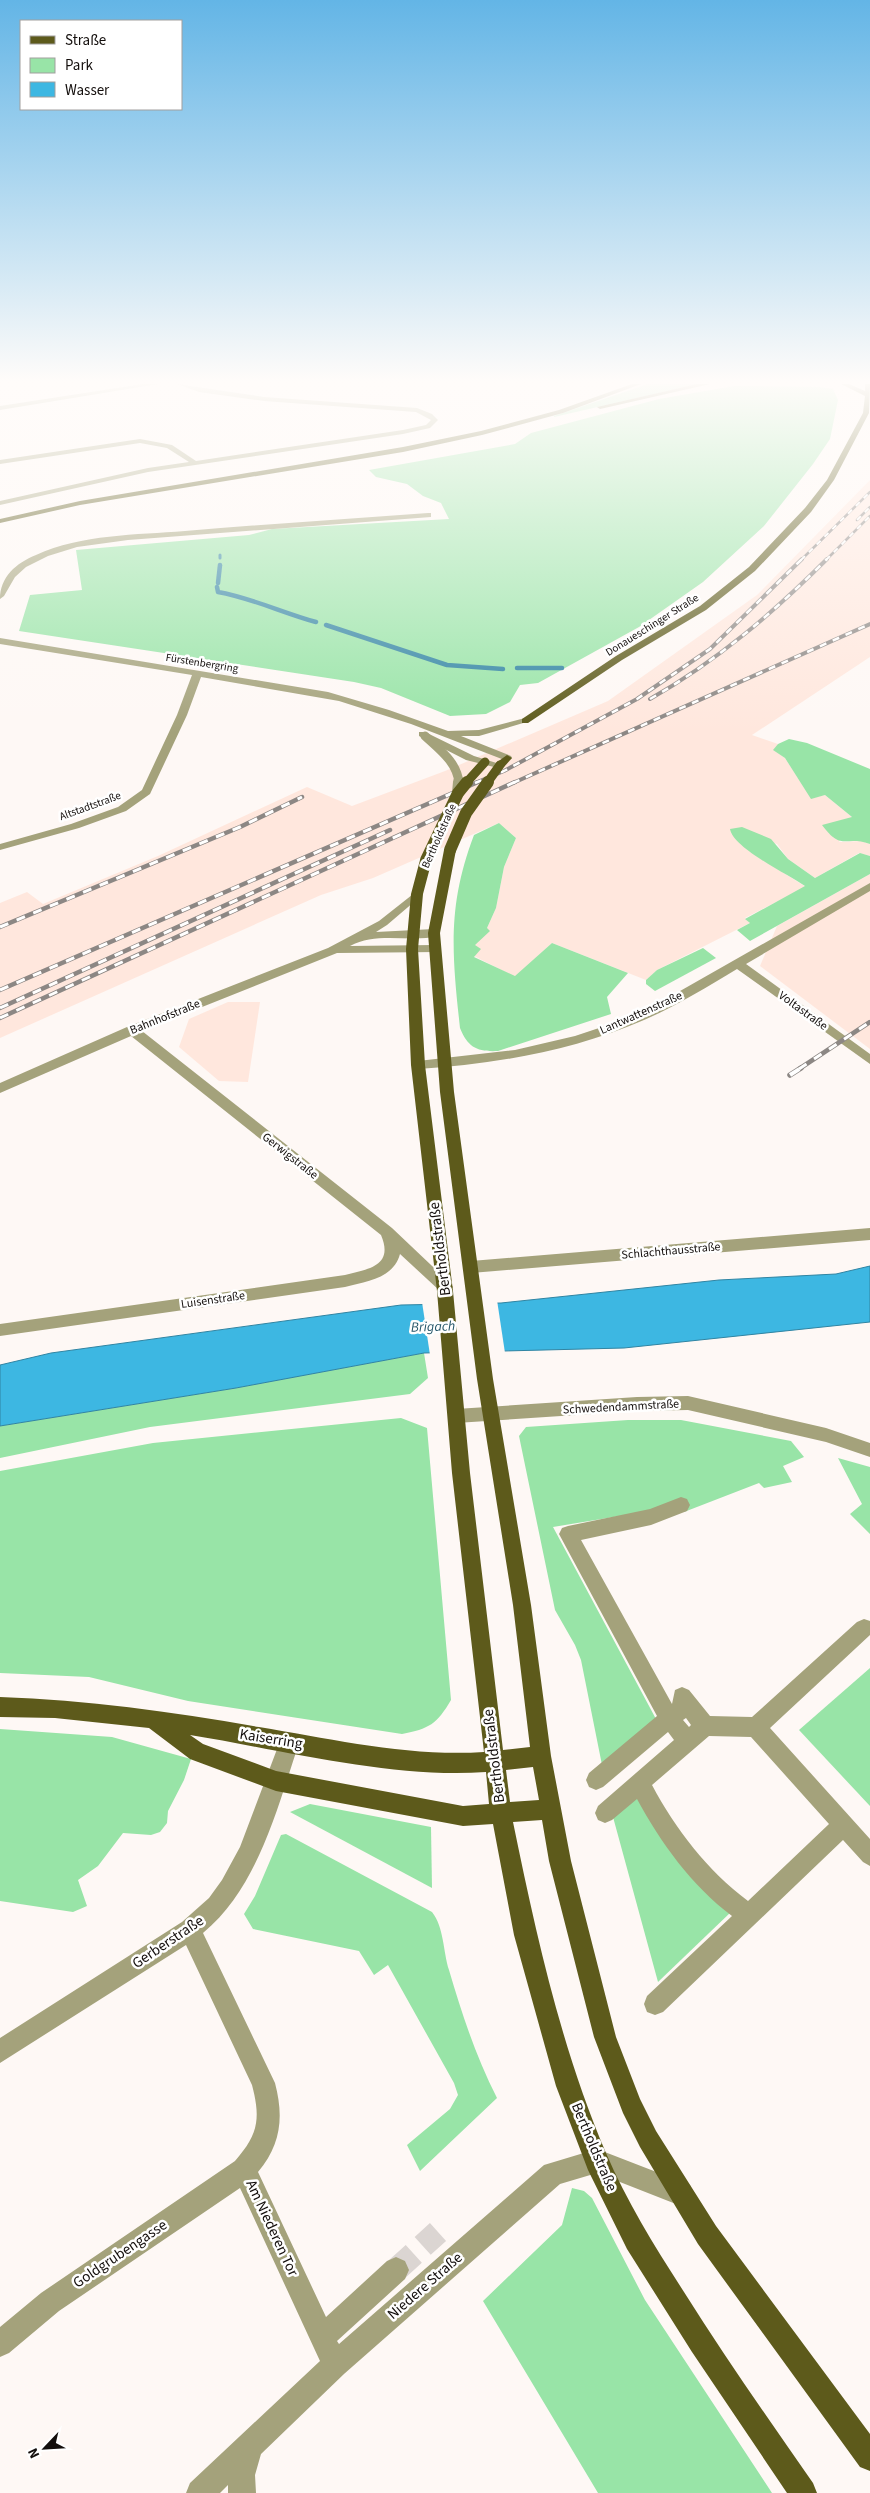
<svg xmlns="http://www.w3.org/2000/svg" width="870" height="2493" font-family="'Source Sans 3',sans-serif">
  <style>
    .built { fill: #ffe7dd }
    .green { fill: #98e4a7 }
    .water { fill: #3db7e2; stroke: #3084a2 }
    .pier { fill: #fef8f5 }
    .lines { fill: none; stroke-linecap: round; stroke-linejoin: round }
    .stream-far1 { stroke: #3084a2; stroke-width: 3 }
    .stream { stroke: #3084a2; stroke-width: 4.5 }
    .minor-tunnel { stroke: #dbd5d2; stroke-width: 24; stroke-dasharray: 24 12; stroke-linecap: butt }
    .minor { fill: #a4a27b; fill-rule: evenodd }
    .major { fill: #5d5a1b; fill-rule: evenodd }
    .rail-far3-casing { stroke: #8c8784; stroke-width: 2.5 }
    .rail-far2-casing { stroke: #8c8784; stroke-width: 4 }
    .rail-far1-casing { stroke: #8c8784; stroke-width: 4.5 }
    .rail-casing { stroke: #8c8784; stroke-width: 5.5 }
    .rail-far3 { stroke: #fff; stroke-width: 2; stroke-dasharray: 5.5; stroke-linecap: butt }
    .rail-far2 { stroke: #fff; stroke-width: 2.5; stroke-dasharray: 7; stroke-linecap: butt }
    .rail-far1 { stroke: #fff; stroke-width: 3; stroke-dasharray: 9; stroke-linecap: butt }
    .rail { stroke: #fff; stroke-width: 4; stroke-dasharray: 11; stroke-linecap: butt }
    .minor-bridge-far1 { stroke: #a4a27b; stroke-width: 9 }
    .minor-bridge { stroke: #a4a27b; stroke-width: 12 }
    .major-bridge-far1 { stroke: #5d5a1b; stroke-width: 9 }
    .major-bridge { stroke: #5d5a1b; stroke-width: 12 }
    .labels { text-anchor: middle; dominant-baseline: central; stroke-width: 5; stroke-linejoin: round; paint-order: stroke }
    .far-street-label { font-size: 11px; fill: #130e0c; stroke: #fff }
    .street-label { font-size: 12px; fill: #130e0c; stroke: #fff }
    .water-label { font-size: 14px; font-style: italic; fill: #27576a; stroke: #fff }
    .near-street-label { font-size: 15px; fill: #130e0c; stroke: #fff }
  </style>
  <rect width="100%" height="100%" fill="#fef8f5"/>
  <g class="built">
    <polygon points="870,480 870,657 752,735 778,744 774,750 785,758 811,798 825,795 852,817 839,842 862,841 870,844 870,856 859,853 815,878 788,859 777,844 731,833 760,858 806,887 745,918 750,923 657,970 646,980 552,943 515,977 474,956 474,946 487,928 496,908 504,867 516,838 499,823 373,878 321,895 0,1038 0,903 27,892 43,904 158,856 307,787 352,806 445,771 608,701 757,595"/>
    <polygon points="870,874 870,1049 760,966 777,926"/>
    <polygon points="228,1002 260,1002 248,1082 219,1081 179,1047 189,1019"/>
  </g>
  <g class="green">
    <polygon points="648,384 698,384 554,417 554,416"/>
    <polygon points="734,386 820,387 833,389 838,400 830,439 813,464 764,526 703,582 639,627 538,683 520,685 510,702 486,714 450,716 381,688 354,682 19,631 30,595 82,590 76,550 249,535 272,529 449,519 441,503 423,496 407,484 376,477 369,470 515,444 531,433 659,399"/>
    <path d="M789,739L807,743L870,769V844C845,835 842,852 822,825L852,817L825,795L811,799L785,758L773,750L778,744Z"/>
    <path d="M499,823L516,838L504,867L496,908L487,928L490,931L475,945L481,949L474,957L515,976L552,943L628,973L607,997L611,1014L498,1051C478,1052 468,1048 460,1028C452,954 447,906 474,835Z"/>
    <path d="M742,827L771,839L788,859L815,878L860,853L870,856V874L750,941L737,930L750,923L745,919L805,886C789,875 733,848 730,829Z"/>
    <polygon points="703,948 716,958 655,991 646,984 646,980 657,970"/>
    <polygon points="424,1353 428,1378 410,1394 150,1427 0,1458 0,1426 236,1388"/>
    <path d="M401,1418L427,1428L451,1700C437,1724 429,1729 402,1734L188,1701L89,1677L0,1673V1471L153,1443Z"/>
    <polygon points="628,1420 681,1420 791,1441 804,1457 783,1466 792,1482 764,1488 759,1483 684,1512 650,1511 553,1527 656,1719 602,1765 581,1660 575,1645 555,1610 519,1436 526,1427"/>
    <polygon points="838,1458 870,1467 870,1534 850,1514 862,1504"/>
    <polygon points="870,1668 870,1806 799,1730"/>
    <polygon points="0,1729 112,1737 191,1759 184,1780 168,1811 167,1823 160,1832 151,1835 123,1833 98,1866 78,1880 87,1906 73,1912 0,1901"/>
    <polygon points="636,1797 732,1911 658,1982 613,1817"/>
    <polygon points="310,1804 431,1827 432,1888 290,1812"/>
    <path d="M286,1834L432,1912C444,1927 443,1951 449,1970C462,2014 476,2057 497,2098L420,2171L407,2145L450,2109L458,2095L454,2083L388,1965L374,1975L359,1951L253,1929L244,1914L255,1896L281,1835Z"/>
    <polygon points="572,2188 584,2191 592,2198 645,2300 772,2493 598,2493 483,2301 562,2225"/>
  </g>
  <polygon class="water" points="870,1266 870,1322 624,1348 424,1353 236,1388 0,1426 0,1365 51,1353 401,1305 501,1303 719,1280 836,1274"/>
  <polygon class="pier" points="497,1300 505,1353 430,1355 422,1302"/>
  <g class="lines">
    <polyline class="stream-far1" points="220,555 220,558"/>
    <g class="stream">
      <polyline points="218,583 220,565"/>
      <path d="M217,587L218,592C252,598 283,613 316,622"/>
      <polyline points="326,625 447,665 503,669"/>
      <polyline points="517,668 562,668"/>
    </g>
    <polyline class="minor-tunnel" points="396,2270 438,2232"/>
    <g class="minor">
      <polygon points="143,384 158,384 0,410 0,406"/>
      <polygon points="177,384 264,397 417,408 432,414 438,420 430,428 403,434 148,472 0,505 0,501 148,468 189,462 167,448 140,443 0,464 0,460 140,439 172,445 196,461 403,430 426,425 431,420 416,412 264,401 199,392"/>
      <path d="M428,513H431V517L128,540L77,547L48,556L26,567L15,577L4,596L0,599C0,577 16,563 36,555C82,534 136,535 185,531C266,524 347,519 428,513Z"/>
      <polygon points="0,638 328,692 389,710 448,731 479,730 525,718 530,721 479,736 461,736 511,756 512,758 507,761 411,724 339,701 201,677 187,715 150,794 126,811 79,828 0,850 0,844 71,824 118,807 142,790 177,715 192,675 0,644"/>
      <polygon points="419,732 425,732 474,756 503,765 498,768 466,760 419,736"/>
      <path d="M870,883V891L746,964L870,1054V1064L737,969C707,987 676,1006 644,1020C572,1051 496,1064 418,1069L411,1065L418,1061L515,1050L575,1036L605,1026L666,999Z"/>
      <path d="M417,891L423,894L421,896L387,925L376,932L434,929L440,933L438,936C410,943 377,931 350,946L434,945L438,946L440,949L438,952L337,953L142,1031L392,1228L450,1283L453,1287L450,1291L445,1293L440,1291L400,1254C393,1279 367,1281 345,1287L0,1336V1324L345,1275C369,1269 394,1266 381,1235L131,1036L0,1093V1083L127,1027L328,948L379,921Z"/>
      <polygon points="870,1228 870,1240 471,1273 466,1271 463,1267 466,1263 471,1261"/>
      <polygon points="688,1396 826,1428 870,1443 870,1457 826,1442 688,1410 637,1411 456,1423 450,1421 448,1416 450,1411 456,1409 637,1397"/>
      <path d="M681,1497L687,1499L690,1505L687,1511L651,1525L581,1540L672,1704L675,1690L682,1687L689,1690L710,1716L752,1717L857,1622L864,1619L870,1621V1635L770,1728L870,1839V1866L863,1862L843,1840L663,2012L655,2015L647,2012L644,2004L647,1996L732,1916C691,1885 661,1843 637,1799L612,1820L605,1823L598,1820L595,1813L598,1806L674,1740L668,1732L603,1787L596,1790L589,1787L586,1780L589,1773L657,1716L559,1534L562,1528L568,1526L650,1509ZM686,1718L691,1725L689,1727L683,1720ZM709,1736L751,1737L829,1824L748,1901C707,1870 676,1830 652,1785Z"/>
      <path d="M289,1733L296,1736L299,1743C277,1809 258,1887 203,1933L275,2083C284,2117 281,2145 258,2172L326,2317L387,2261L396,2257L405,2261L409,2270L405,2279L337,2341L339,2344L544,2165L597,2149L690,2185L693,2194L690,2203L681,2206L597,2173L560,2184L344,2374L261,2454L255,2475L256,2493H228V2485L220,2493H186L190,2483L320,2361L240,2188L59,2311L9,2353L0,2357V2327L41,2293L235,2161C258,2135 261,2119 252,2085L186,1945L0,2063V2038L182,1922L209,1898L222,1880L240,1847L282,1736Z"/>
    </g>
    <g class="major">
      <polygon points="632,384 641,384 563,413 482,435 403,452 80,505 0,523 0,519 80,501 403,447 481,431 559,410"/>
      <polygon points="697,384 710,384 600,409 597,407"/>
      <polygon points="841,384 849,384 865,391 865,384 870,384 869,413 834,480 811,512 755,571 706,610 622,660 528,723 522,723 522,719 616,656 700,606 749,567 805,508 827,480 863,413 865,396"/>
      <polygon points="507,755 512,758 504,767 496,767 496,763"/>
      <path d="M450,847L456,850L440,933L454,1092L493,1379L531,1605L551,1756L571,1861L616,2037L640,2099L656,2131L716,2226L870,2434V2471L860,2467L698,2244L640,2147L623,2113L594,2037L549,1861L542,1820L513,1822C536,1934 561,2048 606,2153C627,2202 655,2247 684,2292C725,2357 769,2420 813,2483L817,2493H787L692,2352L627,2249L588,2170L556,2086L514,1935L493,1824L463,1826L276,1791L190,1759L149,1728L55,1718L0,1717V1697C88,1700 173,1712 259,1727C332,1739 409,1757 484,1752L452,1473L437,1291L411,1065L406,949L411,894L420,860L426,857L432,860L423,894L418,949L425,1065L453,1291L470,1473L503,1750L530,1747L513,1605L477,1379L440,1092L428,933L444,850ZM190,1735C283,1750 393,1779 486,1772L489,1804L463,1806L276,1771L203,1744ZM533,1767L539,1800L510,1802L506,1770Z"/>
    </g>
    <defs>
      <g id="rail-far3">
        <polyline points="857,520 870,507"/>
        <polyline points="801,560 870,492"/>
        <polyline points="826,560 870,516"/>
      </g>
      <g id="rail-far2">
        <path d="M650,699C717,661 773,613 827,559"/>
        <polyline points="475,783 504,771 637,699 710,649 802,559"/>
        <polyline points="513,783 870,624"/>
      </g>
      <g id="rail-far1">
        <polyline points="0,927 240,827 302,797"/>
        <polyline points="0,990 478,782"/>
        <polyline points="0,1008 390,830"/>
        <polyline points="0,1018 515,782"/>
        <polyline points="799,1069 870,1022"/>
      </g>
      <polyline id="rail" points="790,1075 801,1068"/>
    </defs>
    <use href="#rail-far3" class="rail-far3-casing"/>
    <use href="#rail-far2" class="rail-far2-casing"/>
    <use href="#rail-far1" class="rail-far1-casing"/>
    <use href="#rail" class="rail-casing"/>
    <use href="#rail-far3" class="rail-far3"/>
    <use href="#rail-far2" class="rail-far2"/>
    <use href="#rail-far1" class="rail-far1"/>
    <use href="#rail" class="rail"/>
    <path class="minor-bridge-far1" d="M425,736C440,750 457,762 459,783"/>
    <polyline class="minor-bridge" points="458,793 459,782"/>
    <g class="major-bridge-far1">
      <polyline points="466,783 485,762"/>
      <polyline points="487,783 500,765"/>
    </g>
    <g class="major-bridge">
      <polyline points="450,850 466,813 488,782"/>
      <polyline points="426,860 458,793 467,782"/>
    </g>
  </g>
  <linearGradient id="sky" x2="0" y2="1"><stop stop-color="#63b5e6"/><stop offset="0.52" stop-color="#fffcfa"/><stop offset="1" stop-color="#fffcfa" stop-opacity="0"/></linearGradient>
  <rect width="870" height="733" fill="url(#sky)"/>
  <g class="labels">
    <g class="far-street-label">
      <text transform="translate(652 625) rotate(-32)">Donaueschinger Straße</text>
      <text transform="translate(202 663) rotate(9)">Fürstenbergring</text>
      <text transform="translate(90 806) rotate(-20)">Altstadtstraße</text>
      <text transform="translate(439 836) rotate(-66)">Bertholdstraße</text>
    </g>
    <g class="street-label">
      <text transform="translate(803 1011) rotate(36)">Voltastraße</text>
      <text transform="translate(641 1013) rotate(-24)">Lantwattenstraße</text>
      <text transform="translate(165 1017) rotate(-22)">Bahnhofstraße</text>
      <text transform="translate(290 1156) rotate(38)">Gerwigstraße</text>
      <text transform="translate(671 1251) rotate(-5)">Schlachthausstraße</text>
      <text transform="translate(213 1300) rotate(-8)">Luisenstraße</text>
      <text transform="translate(621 1407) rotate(-3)">Schwedendammstraße</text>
    </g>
    <g class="water-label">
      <text transform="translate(433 1327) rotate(-2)">Brigach</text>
    </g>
    <g class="near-street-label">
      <text transform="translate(440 1249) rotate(-97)">Bertholdstraße</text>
      <text transform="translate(271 1739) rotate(9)">Kaiserring</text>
      <text transform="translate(494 1756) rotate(-97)">Bertholdstraße</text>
      <text transform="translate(168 1942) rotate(-34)">Gerberstraße</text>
      <text transform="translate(594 2147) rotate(67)">Bertholdstraße</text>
      <text transform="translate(272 2228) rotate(65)">Am Niederen Tor</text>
      <text transform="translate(120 2254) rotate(-34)">Goldgrubengasse</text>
      <text transform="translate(425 2286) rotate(-41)">Niedere Straße</text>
    </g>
  </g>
  <rect x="20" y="20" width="162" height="90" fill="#ffffff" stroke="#a19f9e"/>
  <rect x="30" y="36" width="25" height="8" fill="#5d5a1b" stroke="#a19f9e"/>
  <text x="65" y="45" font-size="15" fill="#130e0c">Straße</text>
  <rect x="30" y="58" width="25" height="15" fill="#98e4a7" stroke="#a19f9e"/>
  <text x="65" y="70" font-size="15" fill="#130e0c">Park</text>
  <rect x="30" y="82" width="25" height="15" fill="#3db7e2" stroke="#a19f9e"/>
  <text x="65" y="95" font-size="15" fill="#130e0c">Wasser</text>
  <g transform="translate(45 2448) rotate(245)" stroke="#ffffff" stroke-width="4" paint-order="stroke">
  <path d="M0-4L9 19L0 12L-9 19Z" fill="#130e0c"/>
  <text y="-8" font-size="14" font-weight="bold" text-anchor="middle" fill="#130e0c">N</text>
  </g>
</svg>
